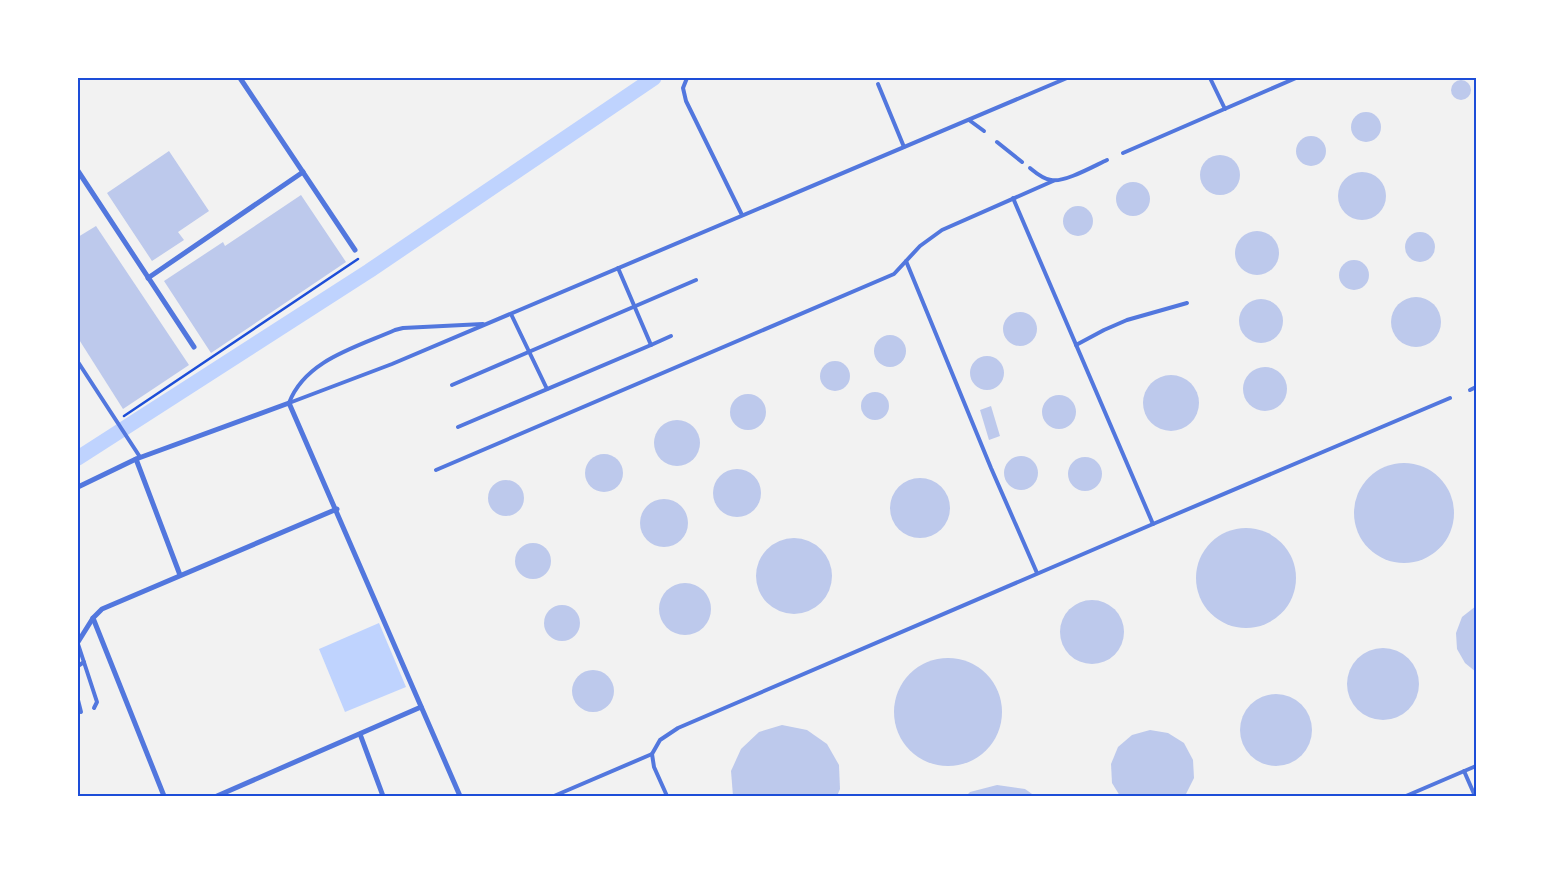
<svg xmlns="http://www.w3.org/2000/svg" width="1554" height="874" font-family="'Roboto Serif',serif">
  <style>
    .water { fill: #bfd3fe }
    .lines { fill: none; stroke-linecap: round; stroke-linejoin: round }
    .canal { stroke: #bfd3fe; stroke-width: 15 }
    .building { fill: #bdc9ec }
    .path { stroke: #1d4ed8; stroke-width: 2.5 }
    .service { stroke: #5277de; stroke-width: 4 }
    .minor { stroke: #5277de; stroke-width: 5 }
    .neatline { fill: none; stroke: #1d4ed8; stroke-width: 2 }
  </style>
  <rect width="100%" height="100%" fill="#f2f2f2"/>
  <polygon class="water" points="379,623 406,687 345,712 319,649"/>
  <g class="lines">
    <polyline class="canal" points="78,458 369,271 654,78"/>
  </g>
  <g class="building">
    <circle cx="1461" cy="90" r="10"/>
    <circle cx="1366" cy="127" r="15"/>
    <circle cx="1311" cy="151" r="15"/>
    <polygon points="169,151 209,211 178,232 184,240 152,261 107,193"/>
    <circle cx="1220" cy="175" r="20"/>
    <circle cx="1362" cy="196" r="24"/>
    <circle cx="1133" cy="199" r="17"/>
    <polygon points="301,195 346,262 211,353 164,281 223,242 225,246"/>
    <circle cx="1078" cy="221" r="15"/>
    <polygon points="96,226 189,365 123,409 78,338 78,237"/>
    <circle cx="1257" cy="253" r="22"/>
    <circle cx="1420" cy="247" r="15"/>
    <circle cx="1354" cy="275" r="15"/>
    <circle cx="1416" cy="322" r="25"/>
    <circle cx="1261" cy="321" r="22"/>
    <circle cx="1020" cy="329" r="17"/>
    <circle cx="890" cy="351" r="16"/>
    <circle cx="987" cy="373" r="17"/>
    <circle cx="835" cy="376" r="15"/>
    <circle cx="1265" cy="389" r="22"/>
    <circle cx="1171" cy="403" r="28"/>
    <circle cx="875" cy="406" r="14"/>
    <circle cx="748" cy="412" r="18"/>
    <circle cx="1059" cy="412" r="17"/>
    <polygon points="991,406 1000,436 989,440 980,410"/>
    <circle cx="677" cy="443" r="23"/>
    <circle cx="604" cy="473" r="19"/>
    <circle cx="1021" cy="473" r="17"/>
    <circle cx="1085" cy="474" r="17"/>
    <circle cx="1404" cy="513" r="50"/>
    <circle cx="737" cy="493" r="24"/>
    <circle cx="920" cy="508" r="30"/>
    <circle cx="506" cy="498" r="18"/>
    <circle cx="664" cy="523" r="24"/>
    <circle cx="1246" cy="578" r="50"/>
    <circle cx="794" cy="576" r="38"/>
    <circle cx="533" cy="561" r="18"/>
    <circle cx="685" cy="609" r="26"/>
    <circle cx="1092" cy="632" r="32"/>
    <circle cx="562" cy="623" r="18"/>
    <polygon points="1476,606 1476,672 1465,663 1457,649 1456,633 1462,617"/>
    <circle cx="1383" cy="684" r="36"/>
    <circle cx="948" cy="712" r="54"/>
    <circle cx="593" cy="691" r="21"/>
    <circle cx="1276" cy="730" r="36"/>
    <polygon points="782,725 807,730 827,744 839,765 840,789 837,796 733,796 731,771 741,749 759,732"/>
    <polygon points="1150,730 1168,733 1184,743 1193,760 1194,778 1185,796 1120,796 1112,783 1111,764 1118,747 1132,735"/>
    <polygon points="997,785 1025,789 1035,796 966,796 970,792"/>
  </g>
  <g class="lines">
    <polyline class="path" points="124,416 358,259"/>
    <g class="service">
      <polyline points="687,78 683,88 686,101 742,215"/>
      <polyline points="1210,78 1225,109"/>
      <polyline points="878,84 904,147"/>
      <polyline points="969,120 984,131"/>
      <polyline points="997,142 1022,162"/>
      <polyline points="1123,153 1296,78"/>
      <path d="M1030,168C1036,173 1043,179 1051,180C1064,183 1094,166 1107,160"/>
      <polyline points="1013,198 1153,524"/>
      <polyline points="906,261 991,468 1037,573"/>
      <polyline points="618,268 651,345 671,336"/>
      <polyline points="511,314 547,389"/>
      <polyline points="1076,345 1104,330 1127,320 1187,303"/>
      <polyline points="78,362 140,457"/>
      <polyline points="452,385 696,280"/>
      <polyline points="1470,390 1476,387"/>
      <polyline points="289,403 392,364 1067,78"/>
      <path d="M289,403C305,360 357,347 395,330L403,328L483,324"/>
      <polyline points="458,427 651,345"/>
      <polyline points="436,470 894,274 920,246 942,230 1053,181"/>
      <polyline points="78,644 97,702 94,708"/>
      <polyline points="78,666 84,662"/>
      <polyline points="78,700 81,712"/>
      <polyline points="652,754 654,767 667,796"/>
      <polyline points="1464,771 1475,796"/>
      <polyline points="554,796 652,754 660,740 678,728 1153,524 1450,398"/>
      <polyline points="1406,796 1476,766"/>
    </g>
    <g class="minor">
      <polyline points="240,78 355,250"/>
      <polyline points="78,171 194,347"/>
      <polyline points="148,278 303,172"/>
      <polyline points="136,459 180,575"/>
      <polyline points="78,487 136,459 289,403 460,796"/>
      <polyline points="93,618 164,796"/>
      <polyline points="78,642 93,618 102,609 337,509"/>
      <polyline points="360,734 383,796"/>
      <polyline points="217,796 421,707"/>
    </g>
  </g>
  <rect width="1554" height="874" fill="none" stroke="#ffffff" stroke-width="158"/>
  <rect x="79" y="79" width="1396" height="716" class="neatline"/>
</svg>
